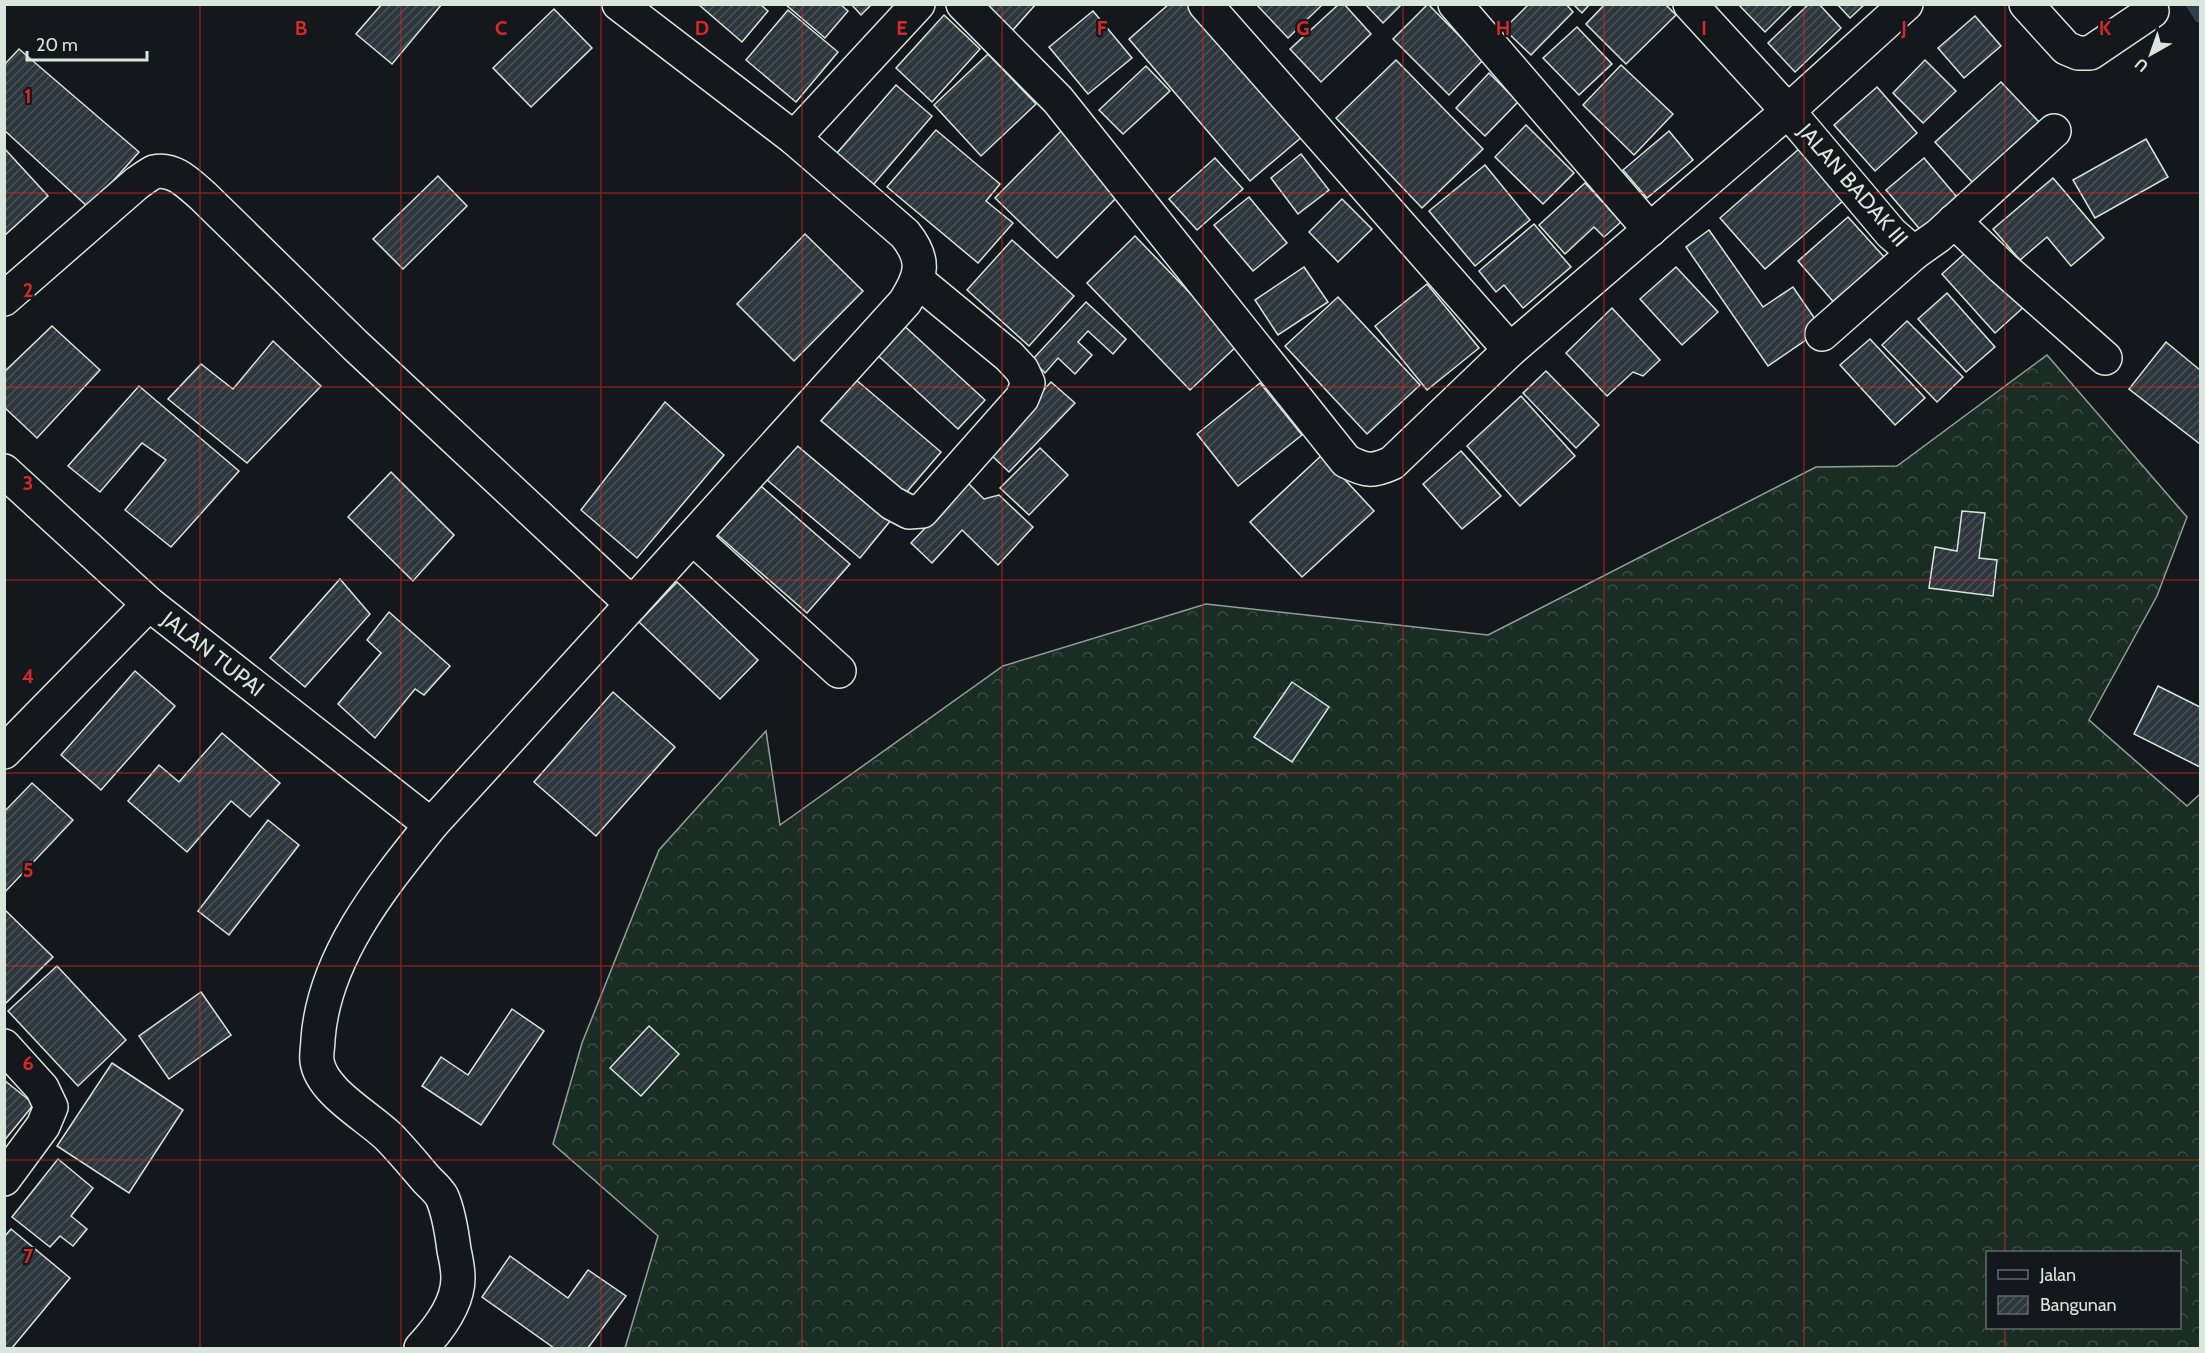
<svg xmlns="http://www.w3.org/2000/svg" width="2205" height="1353" font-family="Cabin,sans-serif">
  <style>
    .forest { fill: url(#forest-crowns); stroke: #939e99; stroke-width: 1.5; fill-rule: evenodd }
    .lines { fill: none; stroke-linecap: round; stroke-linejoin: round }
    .stream { stroke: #2f3f4d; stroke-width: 12 }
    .building { fill: url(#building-hatch); stroke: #d8e6dc; stroke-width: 1.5 }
    .street-casing { stroke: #d8e6dc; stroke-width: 36 }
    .street { stroke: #14181c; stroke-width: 33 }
    .grid { fill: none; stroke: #d62828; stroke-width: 1.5; stroke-opacity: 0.55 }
    .labels { text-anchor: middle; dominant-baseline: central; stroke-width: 4.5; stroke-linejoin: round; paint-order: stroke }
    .street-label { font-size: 22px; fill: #d8e6dc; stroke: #14181c }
    .grid-label { font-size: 20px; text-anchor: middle; font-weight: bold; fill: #d62828; stroke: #14181c; stroke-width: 4.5; stroke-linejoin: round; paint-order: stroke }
  </style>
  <defs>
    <pattern id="forest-crowns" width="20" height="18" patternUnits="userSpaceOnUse" patternTransform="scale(1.5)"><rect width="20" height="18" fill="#1a2d24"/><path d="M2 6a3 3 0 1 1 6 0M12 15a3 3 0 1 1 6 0" fill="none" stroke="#3b4b43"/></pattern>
    <pattern id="building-hatch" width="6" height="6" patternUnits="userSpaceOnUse" patternTransform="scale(1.5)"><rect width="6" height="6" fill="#2c363c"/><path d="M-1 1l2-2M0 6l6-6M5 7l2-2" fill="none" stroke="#4a5358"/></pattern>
  </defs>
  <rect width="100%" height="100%" fill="#14181c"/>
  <path class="forest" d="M2047,355L2187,517L2157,596L2089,720L2187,806L2200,794V1348H625L658,1236L553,1144L582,1043L659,850L766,731L780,825L1003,666L1206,604L1488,635L1816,467L1897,466ZM1988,1252H2180V1328H1988Z"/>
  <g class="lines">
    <polyline class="stream" points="2192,4 2200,17"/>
  </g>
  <g class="building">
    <polygon points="382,4 442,4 392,64 356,34"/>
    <polygon points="698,4 760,4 768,11 742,42"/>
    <polygon points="785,4 840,4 848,11 825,38"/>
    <polygon points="851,4 872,4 861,15"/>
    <polygon points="983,4 1036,4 1012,31"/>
    <polygon points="1169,4 1190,4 1303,136 1250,181 1129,39"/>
    <polygon points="1256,4 1323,4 1288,38"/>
    <polygon points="1339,4 1344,4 1371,34 1321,82 1290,49"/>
    <polygon points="1365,4 1402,4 1383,23"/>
    <polygon points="1428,4 1483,60 1449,95 1393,39"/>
    <polygon points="1529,4 1566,4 1573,12 1531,55 1504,29"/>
    <polygon points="1573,4 1590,4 1582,13"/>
    <polygon points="1605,4 1665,4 1676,15 1626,64 1586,24"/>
    <polygon points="1738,4 1793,4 1765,32"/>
    <polygon points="1809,4 1819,4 1841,28 1795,72 1768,43"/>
    <polygon points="1837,4 1865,4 1850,18"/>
    <polygon points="554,9 592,48 531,107 493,68"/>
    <polygon points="788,10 838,52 796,102 746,60"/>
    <polygon points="1093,11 1132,58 1088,94 1049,47"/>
    <polygon points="944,15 980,49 932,102 896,68"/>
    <polygon points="1975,16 2001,46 1964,78 1938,48"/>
    <polygon points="1577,27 1612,64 1579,95 1543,58"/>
    <polygon points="19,49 139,152 89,208 4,130 4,65"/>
    <polygon points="988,54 1036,104 981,156 934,105"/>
    <polygon points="1396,60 1483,149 1422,208 1336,118"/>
    <polygon points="1925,60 1956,91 1923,123 1893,93"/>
    <polygon points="1621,65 1673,114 1634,155 1583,105"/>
    <polygon points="1146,66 1170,91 1123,134 1099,110"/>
    <polygon points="1489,73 1518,102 1485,136 1456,108"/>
    <polygon points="2001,82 2039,122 1973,183 1935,142"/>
    <polygon points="896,85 932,116 873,185 837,153"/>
    <polygon points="1877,87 1917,133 1875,171 1834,125"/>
    <polygon points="1526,125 1574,173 1543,204 1495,157"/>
    <polygon points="936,130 1000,184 986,201 1013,223 978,263 887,187"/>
    <polygon points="1062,130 1124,190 1057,258 995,198"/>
    <polygon points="1669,131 1693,160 1647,198 1623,170"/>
    <polygon points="2146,139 2168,177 2095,218 2073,180"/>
    <polygon points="1807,142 1852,193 1765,269 1720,218"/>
    <polygon points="4,148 48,196 4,236"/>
    <polygon points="1301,154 1329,190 1298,214 1271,178"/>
    <polygon points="1215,158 1243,189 1197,230 1169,199"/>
    <polygon points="1924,158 1961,202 1924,234 1886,190"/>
    <polygon points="1485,165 1530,220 1475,266 1429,211"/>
    <polygon points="438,176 467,206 403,269 373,239"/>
    <polygon points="2053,178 2104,238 2071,266 2047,237 2020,260 1993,229"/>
    <polygon points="1585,183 1621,222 1604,237 1594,227 1565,254 1539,225"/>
    <polygon points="1249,197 1287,243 1253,271 1214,225"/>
    <polygon points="1342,199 1372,229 1338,262 1309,232"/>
    <polygon points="1848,217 1894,268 1843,313 1798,261"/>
    <polygon points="1534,224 1571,267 1523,308 1504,285 1496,292 1479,271"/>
    <polygon points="1709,230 1763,307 1793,287 1822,329 1768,366 1686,247"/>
    <polygon points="805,234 863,291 794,361 737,304"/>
    <polygon points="1135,236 1239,344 1190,390 1087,283"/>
    <polygon points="1012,240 1074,296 1029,346 967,290"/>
    <polygon points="1973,246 2026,305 1995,333 1942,274"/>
    <polygon points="1304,267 1328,302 1278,335 1255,300"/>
    <polygon points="1676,267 1718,312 1682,345 1640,299"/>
    <polygon points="1427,284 1479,348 1427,390 1375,326"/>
    <polygon points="1947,293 1995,347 1966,372 1918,319"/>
    <polygon points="1338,297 1420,385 1367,434 1285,346"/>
    <polygon points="1086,302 1126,339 1113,354 1088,331 1078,342 1092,355 1075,374 1058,358 1045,373 1032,360"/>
    <polygon points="1612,308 1660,360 1643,376 1633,372 1607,396 1566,353"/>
    <polygon points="1907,321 1963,377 1937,402 1882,345"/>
    <polygon points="900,322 985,400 958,429 873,351"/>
    <polygon points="52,326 100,370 37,438 4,407 4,372"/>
    <polygon points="1870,339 1925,398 1895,425 1840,365"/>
    <polygon points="273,341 321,386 247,463 168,399 201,364 233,389"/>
    <polygon points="2166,342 2200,370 2200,444 2129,389"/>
    <polygon points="1546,371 1599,425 1576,448 1523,393"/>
    <polygon points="848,373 941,452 899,501 807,423"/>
    <polygon points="1051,382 1075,403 1009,472 987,451"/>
    <polygon points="1260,383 1302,435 1238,486 1197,434"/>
    <polygon points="139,386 239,471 171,547 125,510 166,460 142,443 100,492 68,466"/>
    <polygon points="1521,396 1575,456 1520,506 1467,446"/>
    <polygon points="665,402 724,455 637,558 581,510"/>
    <polygon points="798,442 891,520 860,558 767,480"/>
    <polygon points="1040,448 1068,475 1029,515 1000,488"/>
    <polygon points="1461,451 1501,496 1462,529 1423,484"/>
    <polygon points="1322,455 1374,511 1302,577 1250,522"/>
    <polygon points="391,472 454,535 413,581 348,517"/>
    <polygon points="755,481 850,564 807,613 713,531"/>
    <polygon points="968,483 984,499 999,495 1033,527 998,565 962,530 932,563 911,543"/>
    <polygon points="1962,511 1985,513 1979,558 1997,560 1993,596 1929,588 1935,547 1957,551"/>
    <polygon points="340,579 370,614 305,687 270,658"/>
    <polygon points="677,582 758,660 720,699 639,622"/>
    <polygon points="389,612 450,666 424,695 415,689 375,738 338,704 381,653 367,640"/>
    <polygon points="135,671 175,706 101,790 61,755"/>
    <polygon points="1292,682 1329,707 1292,762 1254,737"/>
    <polygon points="2158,686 2200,707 2200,767 2134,734"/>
    <polygon points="613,692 675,747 596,836 534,782"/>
    <polygon points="222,733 280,783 250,817 231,801 187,852 128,801 159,765 179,782"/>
    <polygon points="32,783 73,820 5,892 4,812"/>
    <polygon points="268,820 299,845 229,935 198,911"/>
    <polygon points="4,909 53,957 4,1005"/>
    <polygon points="57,966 126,1040 78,1086 8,1011"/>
    <polygon points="201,992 231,1035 169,1079 139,1036"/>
    <polygon points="512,1009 544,1031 481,1125 422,1086 441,1057 468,1075"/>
    <polygon points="649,1026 679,1054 641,1096 610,1068"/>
    <polygon points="112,1063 183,1110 129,1193 57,1146"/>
    <polygon points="4,1080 34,1104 4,1141"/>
    <polygon points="58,1159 93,1188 71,1216 87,1229 73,1246 60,1236 50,1247 12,1217"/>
    <polygon points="11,1229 70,1278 12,1348 4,1348 4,1237"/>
    <polygon points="510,1256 568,1298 588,1270 626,1296 588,1348 554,1348 482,1297"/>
  </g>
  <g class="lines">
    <defs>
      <g id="street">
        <polyline points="619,4 794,138"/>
        <path d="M963,4L1058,100L1346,461C1366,471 1372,472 1392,463L1510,350L1788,111L1906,4"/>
        <polyline points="1205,4 1510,350"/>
        <polyline points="1455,4 1650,230"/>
        <polyline points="1690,4 1788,111 1891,233 1914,253 1938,236 2054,131"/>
        <polyline points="2026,4 2066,48 2078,53 2090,53 2152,11"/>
        <polyline points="1954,221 2003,268 2105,358"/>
        <path d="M4,299L137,183C142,180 149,174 154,172C174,167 190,185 203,196L355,345L632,604L905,302C922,275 926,260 905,234L794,138L918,4"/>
        <polyline points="1822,334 1914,253"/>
        <polyline points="797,423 892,503 909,512 922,511 1022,398 1028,383 1022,370 1009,356 918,281"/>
        <polyline points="4,471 149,604 431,825"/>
        <polyline points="693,538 839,671"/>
        <polyline points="4,752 149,604"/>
        <polyline points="4,1046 42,1088 51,1107 43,1126 4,1179"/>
        <path d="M421,1348C438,1330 458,1304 458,1278C458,1269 456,1259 454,1250C452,1234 449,1213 442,1197C439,1191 432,1185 427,1180C414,1165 402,1150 388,1136C367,1116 321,1091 317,1061C316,1054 318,1046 318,1039C324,957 382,886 431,825L632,604"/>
      </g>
    </defs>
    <use href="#street" class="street-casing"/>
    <use href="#street" class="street"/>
  </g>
  <path class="grid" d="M200,4V1348M401,4V1348M601,4V1348M802,4V1348M1002,4V1348M1203,4V1348M1403,4V1348M1604,4V1348M1804,4V1348M2005,4V1252M4,193H2200M4,387H2200M4,580H2200M4,773H2200M4,966H2200M4,1160H2200M2005,1328V1348"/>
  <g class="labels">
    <g class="street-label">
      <text transform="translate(1853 185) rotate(49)">JALAN BADAK III</text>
      <text transform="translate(213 654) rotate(38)">JALAN TUPAI</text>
    </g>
  </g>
  <g class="grid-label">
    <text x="301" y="35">B</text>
    <text x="501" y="35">C</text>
    <text x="702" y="35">D</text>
    <text x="902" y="35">E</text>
    <text x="1102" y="35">F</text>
    <text x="1303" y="35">G</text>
    <text x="1503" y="35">H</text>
    <text x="1704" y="35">I</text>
    <text x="1904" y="35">J</text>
    <text x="2105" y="35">K</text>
    <text x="28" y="103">1</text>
    <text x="28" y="297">2</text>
    <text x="28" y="490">3</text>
    <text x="28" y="683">4</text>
    <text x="28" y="877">5</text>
    <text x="28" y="1070">6</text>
    <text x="28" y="1263">7</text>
  </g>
  <rect width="2205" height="1353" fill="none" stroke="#d8e6dc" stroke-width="12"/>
  <rect x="1986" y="1251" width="195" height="78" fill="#14181c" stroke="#626a69" stroke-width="1.5"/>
  <rect x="1998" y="1270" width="30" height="9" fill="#14181c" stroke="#626a69" stroke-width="1.5"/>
  <text x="2040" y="1281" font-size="18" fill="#d8e6dc">Jalan</text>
  <rect x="1998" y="1296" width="30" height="18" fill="url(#building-hatch)" stroke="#626a69" stroke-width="1.5"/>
  <text x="2040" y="1311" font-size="18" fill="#d8e6dc">Bangunan</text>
  <g transform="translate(2151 54) rotate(220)" stroke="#14181c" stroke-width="4.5" paint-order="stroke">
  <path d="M0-4.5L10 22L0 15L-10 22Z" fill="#d8e6dc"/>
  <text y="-9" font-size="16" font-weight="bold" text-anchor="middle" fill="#d8e6dc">U</text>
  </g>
  <path d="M27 51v9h120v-9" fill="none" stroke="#d8e6dc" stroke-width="3"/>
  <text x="36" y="51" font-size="18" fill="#d8e6dc" stroke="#14181c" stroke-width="4.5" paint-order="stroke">20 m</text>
</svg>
